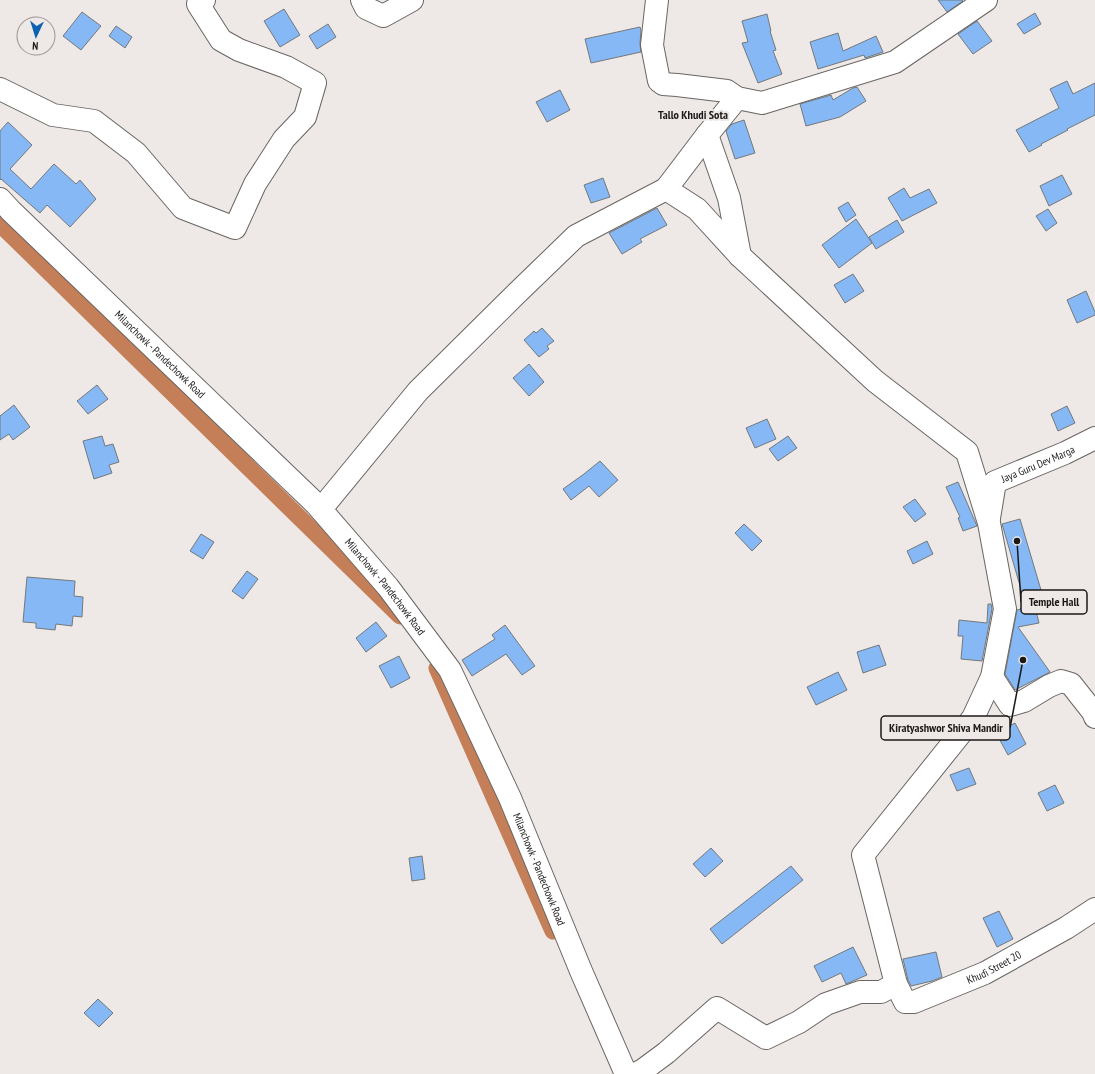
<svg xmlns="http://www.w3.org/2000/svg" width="1095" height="1074" font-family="'PT Sans Narrow',sans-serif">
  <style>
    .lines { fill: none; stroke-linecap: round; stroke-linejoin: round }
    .canal { stroke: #c47f58; stroke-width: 17 }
    .building { fill: #85b8f4; stroke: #75787b }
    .minor-casing { stroke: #696563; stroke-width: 24 }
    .minor { stroke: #fff; stroke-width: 22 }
    .labels { text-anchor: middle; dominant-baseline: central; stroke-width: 4; stroke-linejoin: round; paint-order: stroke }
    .street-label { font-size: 11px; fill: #1b1918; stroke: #eee9e6 }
    .neighbourhood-label { font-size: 12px; font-weight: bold; fill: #1b1918; stroke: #eee9e6 }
    .leader { fill: none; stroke: #1b1918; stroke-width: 1.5 }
    .callout-dot { fill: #1b1918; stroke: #eee9e6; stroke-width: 1.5 }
    .callout { fill: #eee9e6; stroke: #1b1918; stroke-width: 1.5 }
    .callout-label { font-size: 12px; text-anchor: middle; font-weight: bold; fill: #1b1918 }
  </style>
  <rect width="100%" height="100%" fill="#eee9e6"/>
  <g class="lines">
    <g class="canal">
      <polyline points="0,224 400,616"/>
      <polyline points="437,668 553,931"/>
    </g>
  </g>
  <g class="building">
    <polygon points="938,0 962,0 963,1 947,12"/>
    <polygon points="284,9 300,35 280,47 264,21"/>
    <polygon points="82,12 101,26 81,50 63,36"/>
    <polygon points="1035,13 1041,24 1024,34 1017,24"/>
    <polygon points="767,14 771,31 770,31 776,50 773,51 782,74 758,83 742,43 748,42 742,21"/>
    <polygon points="977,21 992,41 973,54 958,34"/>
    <polygon points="328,24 336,37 317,49 309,36"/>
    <polygon points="116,26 132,37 125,48 109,36"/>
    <polygon points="640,27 641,30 640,44 641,52 591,63 585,39"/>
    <polygon points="838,33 843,51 876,36 883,52 865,58 864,55 818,69 810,42"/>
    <polygon points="1067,81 1073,94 1095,83 1095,115 1067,129 1068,130 1041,144 1042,145 1029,152 1016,130 1059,108 1050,89"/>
    <polygon points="857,87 866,101 840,117 806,126 800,104 831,95 833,100 853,88"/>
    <polygon points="560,90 570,110 547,122 536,102"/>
    <polygon points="744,120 755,153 735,159 726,131 732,124"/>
    <polygon points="8,122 32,145 10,169 31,189 54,164 76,184 80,180 96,199 70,227 47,205 40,213 1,179 0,180 0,131"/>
    <polygon points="1062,175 1072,194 1049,206 1040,186"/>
    <polygon points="603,178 610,197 591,203 584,185"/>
    <polygon points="904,188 910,198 929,189 937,203 902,221 888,198"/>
    <polygon points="848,202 856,215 846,222 838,208"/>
    <polygon points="657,208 667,225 640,239 642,242 622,254 609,233"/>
    <polygon points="1048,209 1057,223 1046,231 1036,216"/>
    <polygon points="856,219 872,243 839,268 822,245"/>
    <polygon points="897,220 904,232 876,249 869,237"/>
    <polygon points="853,274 864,291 845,303 834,285"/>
    <polygon points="1086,291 1095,312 1095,315 1077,323 1067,300"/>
    <polygon points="542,328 554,341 547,346 549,349 539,357 524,340 534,331 536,333"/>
    <polygon points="529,364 544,382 529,396 513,378"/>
    <polygon points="97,385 108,399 88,414 77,401"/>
    <polygon points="14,405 30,427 13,440 9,434 0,440 0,416"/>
    <polygon points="1067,406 1075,423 1058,431 1051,414"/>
    <polygon points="767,419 776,439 755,448 746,428"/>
    <polygon points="102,436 105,446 113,444 119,462 109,465 112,473 94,479 83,441"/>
    <polygon points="788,436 797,448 778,461 769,449"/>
    <polygon points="600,461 618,480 599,497 589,486 571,500 563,489 584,474"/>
    <polygon points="958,482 977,526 963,531 958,518 960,517 946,487"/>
    <polygon points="915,499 926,514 915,522 903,507"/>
    <polygon points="1020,519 1041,590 1023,596 1002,524"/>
    <polygon points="744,524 762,541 752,551 735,533"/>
    <polygon points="201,534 214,542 203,559 190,551"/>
    <polygon points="927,541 933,554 913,564 907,551"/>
    <polygon points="247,571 258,579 243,599 232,591"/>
    <polygon points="27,577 75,581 74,596 83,597 82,617 73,616 72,626 56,624 55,630 36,628 36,623 23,622"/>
    <polygon points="988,604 991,604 992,609 982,661 961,659 963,636 958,636 959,620 987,623"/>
    <polygon points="1028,607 1035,607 1039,623 1018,627 1050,672 1015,690 1005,674 1017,610"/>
    <polygon points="376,622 387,636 366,652 356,638"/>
    <polygon points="505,625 535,666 522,675 506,654 472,676 462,660 495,639 492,635"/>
    <polygon points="879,645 886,665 863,673 857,652"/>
    <polygon points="399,656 410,678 391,688 379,666"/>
    <polygon points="838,672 847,690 816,705 807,687"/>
    <polygon points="1015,723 1026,744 1008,755 996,733"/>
    <polygon points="969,768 976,784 957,791 950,775"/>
    <polygon points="1055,785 1064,803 1047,811 1038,793"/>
    <polygon points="711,848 723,861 705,877 693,864"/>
    <polygon points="422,856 425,879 412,881 409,858"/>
    <polygon points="791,866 803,880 722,944 710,929"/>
    <polygon points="999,911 1013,939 997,947 983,918"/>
    <polygon points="853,947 867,975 846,984 841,973 822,982 814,966"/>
    <polygon points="936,952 942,977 932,981 911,986 908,980 903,959"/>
    <polygon points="98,999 113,1013 99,1027 84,1013"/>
  </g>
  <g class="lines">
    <defs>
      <g id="minor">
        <polyline points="362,0 366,8 383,16 412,0"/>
        <polyline points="657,0 652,45 659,81 663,84 677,85 727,91 737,98"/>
        <polyline points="0,89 53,115 94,121 136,153 183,208 235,228 255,184 284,139 305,117 315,83 286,67 239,50 221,40 198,4 204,0"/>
        <polyline points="707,135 729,198 740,256"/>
        <path id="s1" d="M666,189L697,209L740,256L875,381L967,452L989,523L1005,609L992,677L973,718L863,855L896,984L905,1002H914L985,973L1066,928L1095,909"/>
        <path id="s2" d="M0,199L11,211L316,504L388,587L450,670L510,798L581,971L626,1074"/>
        <polyline points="321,509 418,391 516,294 576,236 666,189 707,135 737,98 762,103 895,62 986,0"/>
        <path id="s3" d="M989,518L995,482L1065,453L1095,438"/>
        <polyline points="992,677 1010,705 1024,701 1049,686 1061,681 1071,684 1093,712 1095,717"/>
        <polyline points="635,1074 643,1070 666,1053 717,1008 766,1038 799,1022 826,1004 860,992 881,992 896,984"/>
      </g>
    </defs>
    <use href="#minor" class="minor-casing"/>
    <use href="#minor" class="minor"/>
  </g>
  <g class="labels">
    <g class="street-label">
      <text stroke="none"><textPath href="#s2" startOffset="223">Milanchowk - Pandechowk Road</textPath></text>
      <text stroke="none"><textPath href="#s3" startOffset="83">Jaya Guru Dev Marga</textPath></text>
      <text stroke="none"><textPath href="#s2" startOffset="547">Milanchowk - Pandechowk Road</textPath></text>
      <text stroke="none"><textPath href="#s2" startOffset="871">Milanchowk - Pandechowk Road</textPath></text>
      <text stroke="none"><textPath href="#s1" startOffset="1102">Khudi Street 20</textPath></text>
    </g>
    <g class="neighbourhood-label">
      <text x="693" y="114">Tallo Khudi Sota</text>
    </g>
  </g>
  <path class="leader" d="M1017 541L1021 602M1023 660L1010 728"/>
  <g class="callout-dot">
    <circle cx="1017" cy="541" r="4"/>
    <circle cx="1023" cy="660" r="4"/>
  </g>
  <g class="callout">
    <rect x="1021" y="590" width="66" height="24" rx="4"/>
    <rect x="881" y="716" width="129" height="24" rx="4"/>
  </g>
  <g class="callout-label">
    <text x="1054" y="606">Temple Hall</text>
    <text x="946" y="732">Kiratyashwor Shiva Mandir</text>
  </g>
  <g transform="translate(36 36) rotate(184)"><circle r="19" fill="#eee9e6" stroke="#9a9694"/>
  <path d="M0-3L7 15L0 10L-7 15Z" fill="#0d63b0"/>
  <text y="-6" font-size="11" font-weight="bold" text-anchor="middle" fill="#1b1918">N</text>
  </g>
</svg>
